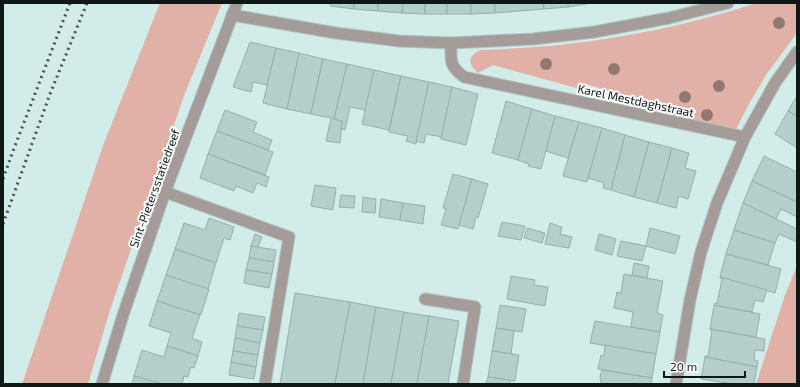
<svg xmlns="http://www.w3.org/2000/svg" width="800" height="387" font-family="'Exo 2',sans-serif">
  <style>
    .green { fill: #e1b1a7 }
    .building { fill: #b3cecb; stroke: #95afac }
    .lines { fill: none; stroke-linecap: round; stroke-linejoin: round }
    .service-casing { stroke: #aec6c3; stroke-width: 13 }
    .minor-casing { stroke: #aec6c3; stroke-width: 13 }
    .service { stroke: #a59b98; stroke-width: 11 }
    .minor { stroke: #a59b98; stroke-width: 11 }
    .rail { stroke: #435150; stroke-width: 3; stroke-dasharray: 2 4; stroke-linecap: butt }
    .tree { fill: #917972 }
    .labels { text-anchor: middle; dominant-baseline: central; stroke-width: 4; stroke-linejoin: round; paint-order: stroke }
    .street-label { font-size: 12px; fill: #0e1817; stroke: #fff }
  </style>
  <rect width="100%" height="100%" fill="#d1ece9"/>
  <g class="green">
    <polygon points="160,3 222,3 185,93 110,310 88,384 22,384 104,143"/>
    <path d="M756,3H797V33L766,75L750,102L734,133L647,108L649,102L582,83L580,89L493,65L478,73C468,64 467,57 480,50C503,49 527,48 550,46C620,39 690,25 756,3Z"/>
    <polygon points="797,266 797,384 756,384 785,295"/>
  </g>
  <g class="building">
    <polygon points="330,3 354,3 354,9 330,6"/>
    <polygon points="354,3 378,3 378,11 354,9"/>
    <polygon points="378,3 403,3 402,13 378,11"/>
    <polygon points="403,3 425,3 425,14 402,13"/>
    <rect x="425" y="3" width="22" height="11"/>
    <rect x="447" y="3" width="24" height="11"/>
    <polygon points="471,3 495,3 495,13 471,14"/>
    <polygon points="495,3 543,3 544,9 495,13"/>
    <polygon points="543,3 568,3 568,7 544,9"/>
    <polygon points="568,3 592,3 568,7"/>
    <polygon points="250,42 276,48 267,85 253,82 251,92 233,87"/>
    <polygon points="276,48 299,53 287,109 263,103"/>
    <polygon points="299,53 323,59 311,114 287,109"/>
    <polygon points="323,59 347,64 334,119 342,121 340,143 326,141 331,118 311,114"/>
    <polygon points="347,64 374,70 365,110 350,107 345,130 341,129 342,121 334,119"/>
    <polygon points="374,70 401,76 389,130 362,124"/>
    <polygon points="401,76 429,82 416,144 406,141 408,136 389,132"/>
    <polygon points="429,82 452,87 442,137 426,134 424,143 416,141"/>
    <polygon points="452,87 478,94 466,145 441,139"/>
    <polygon points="797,96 797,116 788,111"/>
    <polygon points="506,101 532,109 518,160 492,153"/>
    <polygon points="532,109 555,116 541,169 528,166 529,164 518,160"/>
    <polygon points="225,110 257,122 253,132 272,140 268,150 217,131"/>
    <polygon points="788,111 797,116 797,148 775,134"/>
    <polygon points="555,116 579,122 568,158 546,151"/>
    <polygon points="579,122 602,128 587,182 563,176"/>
    <polygon points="602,128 625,135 611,190 603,188 604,183 588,178"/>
    <polygon points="217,131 273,152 265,175 208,154"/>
    <polygon points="625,135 649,142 634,197 611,190"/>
    <polygon points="649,142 672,148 657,203 634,197"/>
    <polygon points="672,148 689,153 685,168 696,171 688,199 679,196 676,208 657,203"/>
    <polygon points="208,154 269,177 266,187 257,183 253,193 236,186 234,191 200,178"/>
    <polygon points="764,156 797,172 797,202 752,181"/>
    <polygon points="453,174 472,179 458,229 441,225 446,209 443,208"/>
    <polygon points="472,179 488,184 478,218 476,217 473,229 459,225"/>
    <polygon points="752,181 797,202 797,217 781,209 776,219 743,203"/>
    <polygon points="315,185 336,188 333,210 311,206"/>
    <polygon points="341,195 355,196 354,208 339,207"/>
    <polygon points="363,197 376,199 375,213 362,212"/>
    <polygon points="381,199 403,203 400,220 379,217"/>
    <polygon points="403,203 425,206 423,224 400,220"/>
    <polygon points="743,203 797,229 797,242 779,234 775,243 734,230"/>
    <polygon points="209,218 234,227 230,240 224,238 216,263 175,249 184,223 205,230"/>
    <polygon points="502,222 525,226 521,240 498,236"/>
    <polygon points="550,223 562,227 560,234 572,237 569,248 545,244"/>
    <polygon points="527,228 545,233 542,243 524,238"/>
    <polygon points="650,228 680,236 675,254 646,246"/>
    <polygon points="734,230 775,243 768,265 726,254"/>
    <polygon points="255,234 262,237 258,247 251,246"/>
    <polygon points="599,234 616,239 612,255 595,250"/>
    <polygon points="621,241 646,246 642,261 617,256"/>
    <polygon points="251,246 276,250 274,262 249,258"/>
    <polygon points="175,249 216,263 208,289 166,275"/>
    <polygon points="726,254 781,269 775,293 720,277"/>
    <polygon points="249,258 274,262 272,274 246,270"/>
    <polygon points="634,263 649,266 647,278 632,275"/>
    <polygon points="246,270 272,274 269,288 244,283"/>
    <polygon points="624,274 663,281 657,313 663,315 660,332 631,327 633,312 614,308 617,292 621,293"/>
    <polygon points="166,275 209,289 201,315 157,301"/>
    <polygon points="511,276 535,280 534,285 548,287 545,306 507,299"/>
    <polygon points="720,277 767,290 763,302 755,300 752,312 714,305 715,303 717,304 722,279 720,278"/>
    <polygon points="295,293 350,302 335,384 280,384"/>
    <polygon points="157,301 200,315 192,338 202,342 198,356 167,346 171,333 149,326"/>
    <polygon points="350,302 376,307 363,384 335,384"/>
    <polygon points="500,305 526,309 522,332 496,328"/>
    <polygon points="714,305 760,314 756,337 710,329"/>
    <polygon points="376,307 404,312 391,384 363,384"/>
    <polygon points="404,312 429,316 417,384 391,384"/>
    <polygon points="239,313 265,317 263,330 237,326"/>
    <polygon points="429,316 459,321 448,384 417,384"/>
    <polygon points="595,321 660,332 656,354 590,343"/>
    <polygon points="237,326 263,330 260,343 235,338"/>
    <polygon points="496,328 514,331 511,354 492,351"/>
    <polygon points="710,329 765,339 764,351 755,350 754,360 758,361 757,367 705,357 705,356 708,356 712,330 710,330"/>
    <polygon points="235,338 260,343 258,355 233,351"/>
    <polygon points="605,345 656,354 652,378 598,369 601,355 604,356"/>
    <polygon points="167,346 198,356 194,368 191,367 188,377 184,376 182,384 162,384 134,376 142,350 164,357"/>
    <polygon points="233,351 258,355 256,367 231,362"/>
    <polygon points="492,351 519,355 515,381 488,377"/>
    <polygon points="705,357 757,367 754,384 733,384 701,379"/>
    <polygon points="231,362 256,367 254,379 229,375"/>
    <polygon points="602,370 652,378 651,384 601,384 600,376"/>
    <polygon points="134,376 162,384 132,384"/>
    <polygon points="488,377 510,380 510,384 486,384"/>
  </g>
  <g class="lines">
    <defs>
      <g id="service">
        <polyline points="165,192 289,237 265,384"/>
        <polyline points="425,299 475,307 463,384"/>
      </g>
      <g id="minor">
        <polyline points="232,15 336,33 399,41 451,43 533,39 594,32 669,18 728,3"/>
        <path d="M451,43C451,62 449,65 464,77L745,137"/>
        <polyline points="102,384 123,315 165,192 237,3"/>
        <polyline points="676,384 690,300 701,252 717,203 745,137 775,83 797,52"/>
      </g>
    </defs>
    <use href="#service" class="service-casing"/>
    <use href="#minor" class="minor-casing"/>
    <use href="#service" class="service"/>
    <use href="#minor" class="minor"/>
    <g class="rail">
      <polyline points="3,179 13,151 70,3"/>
      <polyline points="3,224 50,94 87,3"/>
    </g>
  </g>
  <g class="tree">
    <circle cx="779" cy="23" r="6"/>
    <circle cx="546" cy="64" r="6"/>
    <circle cx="614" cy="69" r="6"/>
    <circle cx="719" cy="86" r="6"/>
    <circle cx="685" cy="97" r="6"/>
    <circle cx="707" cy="115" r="6"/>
  </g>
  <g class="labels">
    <g class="street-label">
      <text transform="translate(636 100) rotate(12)">Karel Mestdaghstraat</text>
      <text transform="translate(154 188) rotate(-70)">Sint-Pietersstatiedreef</text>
    </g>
  </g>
  <rect width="800" height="387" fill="none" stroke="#0e1817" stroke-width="8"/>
  <path d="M664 371v6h81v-6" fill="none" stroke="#0e1817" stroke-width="2"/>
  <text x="670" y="371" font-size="12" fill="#0e1817" stroke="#ffffff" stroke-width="3" paint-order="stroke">20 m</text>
</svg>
